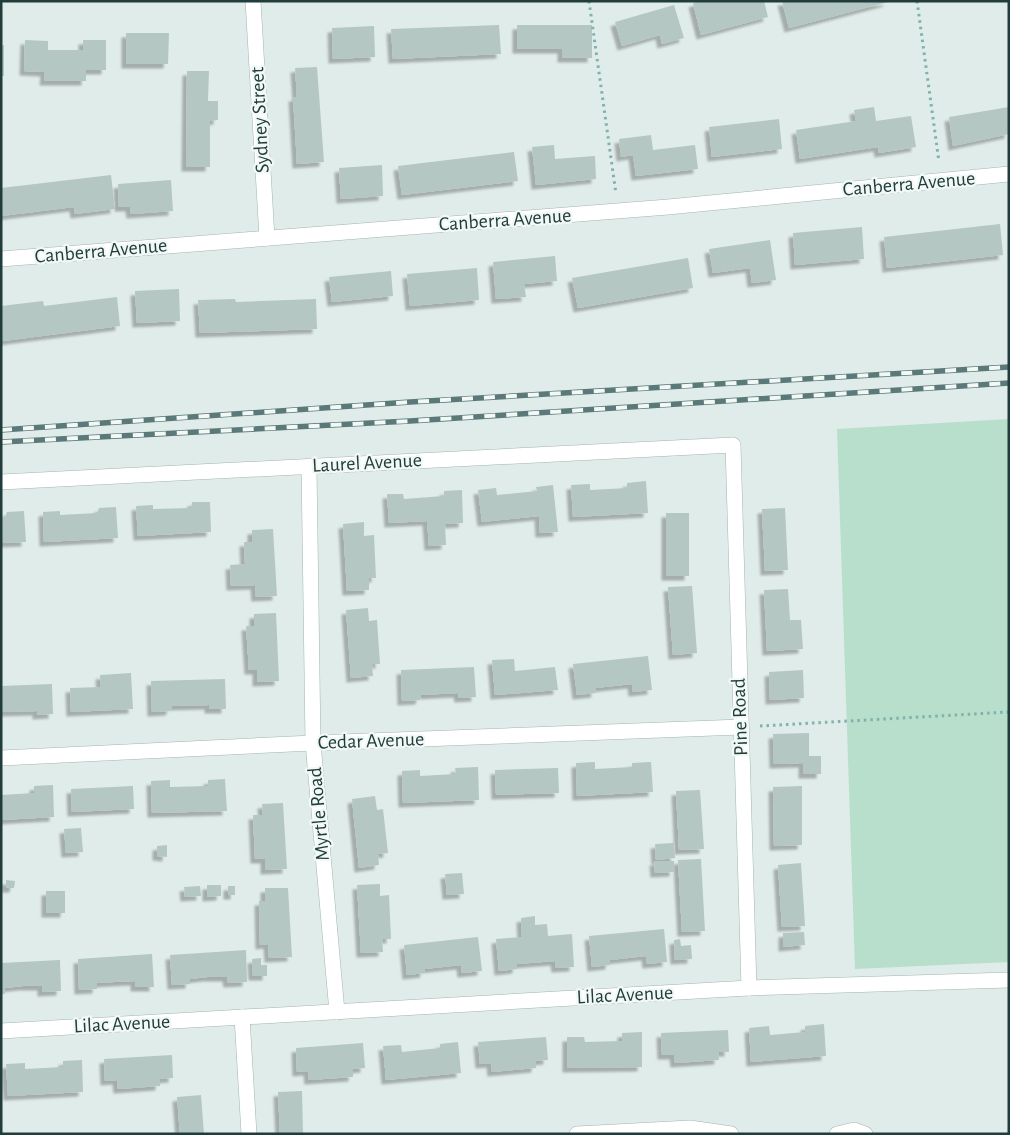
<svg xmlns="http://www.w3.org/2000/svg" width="1010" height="1135" font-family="'Alegreya Sans',sans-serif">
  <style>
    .green { fill: #b8dfcb }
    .building { fill: #b5c7c3; filter: url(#shadow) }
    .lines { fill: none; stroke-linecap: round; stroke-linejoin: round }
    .minor-casing { stroke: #a3b4b2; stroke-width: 16 }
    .path { stroke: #7fb2ad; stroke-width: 3; stroke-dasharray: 2.5 4; stroke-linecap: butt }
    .minor { stroke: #fff; stroke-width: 15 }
    .rail-casing { stroke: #5a7978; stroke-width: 5.5 }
    .rail { stroke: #f1f8f6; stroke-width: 4; stroke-dasharray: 11; stroke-linecap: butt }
    .labels { text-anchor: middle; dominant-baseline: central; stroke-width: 4.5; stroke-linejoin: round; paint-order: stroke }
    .street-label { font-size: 20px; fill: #203d3c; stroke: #f1f8f6 }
  </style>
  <defs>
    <filter id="shadow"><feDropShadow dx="-4.5" dy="4.5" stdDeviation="1" flood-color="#0004"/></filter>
  </defs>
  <rect width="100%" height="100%" fill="#e0ece9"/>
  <polygon class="green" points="1009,419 1009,962 855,969 837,429"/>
  <g class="building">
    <polygon points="700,1 764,1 768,17 701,35 693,3"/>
    <polygon points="782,1 888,1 888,2 789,28"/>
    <polygon points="674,5 684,38 662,44 660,35 622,46 615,22"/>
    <polygon points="499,25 501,54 393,59 391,29"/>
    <polygon points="517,25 592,25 592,58 562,58 562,49 517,49"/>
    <polygon points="374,26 375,57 333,59 332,28"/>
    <polygon points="126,33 169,33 168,64 126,64"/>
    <polygon points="25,40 48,41 48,50 83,50 83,40 106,40 106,70 86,70 86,81 44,81 45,72 24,71"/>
    <rect x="1" y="45" width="3" height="31"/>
    <polygon points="317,67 324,162 297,164 293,97 297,97 295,68"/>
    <polygon points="187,71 209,71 208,101 218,101 218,120 210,121 210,167 186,167"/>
    <polygon points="874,107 876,121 911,116 916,147 879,153 878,147 800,159 796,130 856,121 854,110"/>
    <polygon points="1009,107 1009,134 953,146 949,117"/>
    <polygon points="779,119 782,149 712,157 709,127"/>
    <polygon points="651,135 653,150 695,145 698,169 636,176 633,155 621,157 619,139"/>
    <polygon points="554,145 555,159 595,156 596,179 536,185 532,147"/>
    <polygon points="514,152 518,181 402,195 398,166"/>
    <polygon points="382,165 383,196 341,199 339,168"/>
    <polygon points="111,175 115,209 75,214 74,207 1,216 1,188"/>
    <polygon points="171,180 173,211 131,214 130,207 119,207 118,184"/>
    <polygon points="1000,224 1003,255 887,268 884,237"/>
    <polygon points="862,227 864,259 795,265 793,233"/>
    <polygon points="770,240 776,280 752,283 750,268 713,273 709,249"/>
    <polygon points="555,256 557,281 524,284 526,297 496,299 493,262"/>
    <polygon points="688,258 693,288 578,308 572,278"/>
    <polygon points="477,268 479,300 410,306 407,274"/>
    <polygon points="391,271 393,296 332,302 329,277"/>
    <polygon points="179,289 180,321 137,323 135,291"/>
    <polygon points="117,297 120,326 3,341 1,306 43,301 44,306"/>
    <polygon points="235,299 236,302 316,299 317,329 200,333 198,300"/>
    <polygon points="646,481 648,513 573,517 571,485 590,484 590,490 627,488 627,483"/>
    <polygon points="553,485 558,532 540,533 539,516 482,522 478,490 496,488 497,495 537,491 536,487"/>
    <polygon points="462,490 463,523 445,524 446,545 429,546 427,521 389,523 387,494 403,494 404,499 444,496 444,491"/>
    <polygon points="192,502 210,502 211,532 138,536 136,506 153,505 153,509 191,508"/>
    <polygon points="116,507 118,538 44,542 43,512 60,511 60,515 97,513 99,508"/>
    <polygon points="785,508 788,570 765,571 762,509"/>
    <polygon points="24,511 26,542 1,543 1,517 5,517 7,512"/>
    <rect x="666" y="513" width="23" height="63"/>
    <polygon points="364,522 364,536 374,535 376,578 369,578 369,590 347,591 343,524"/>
    <polygon points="273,529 277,596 256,597 255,585 231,586 230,565 245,564 244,542 252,542 252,530"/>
    <polygon points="692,586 697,653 673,655 668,587"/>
    <polygon points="788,589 790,620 801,620 803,649 767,651 764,590"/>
    <polygon points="368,608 369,621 377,620 380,664 372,664 373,676 351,678 346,610"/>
    <polygon points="276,613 279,681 257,682 257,670 249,670 246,626 254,626 254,614"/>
    <polygon points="648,656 652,690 633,692 632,684 595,688 596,693 577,695 573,664"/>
    <polygon points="514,659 515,671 555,667 558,690 495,695 492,660"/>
    <polygon points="474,667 476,697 459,698 458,693 421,695 420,700 402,701 401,670"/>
    <polygon points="803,670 804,698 770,700 769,672"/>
    <polygon points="131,673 133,709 71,712 70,688 101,687 100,675"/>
    <polygon points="225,679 226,709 209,709 209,705 172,706 170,711 152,712 151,681"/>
    <polygon points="52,684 53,714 37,715 37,711 1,712 1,686"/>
    <polygon points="809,733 809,756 821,756 821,774 803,774 803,763 774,764 773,734"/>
    <polygon points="595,762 595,769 632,767 632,763 651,762 653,792 577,796 576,763"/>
    <polygon points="478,767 479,800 403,803 402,771 420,770 420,776 456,774 455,768"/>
    <polygon points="558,768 559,793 496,795 495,770"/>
    <polygon points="225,779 227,811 152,813 151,781 170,780 170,787 208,786 208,780"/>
    <polygon points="53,785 54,817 1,820 1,795 34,793 34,786"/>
    <polygon points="133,786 134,809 72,812 71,789"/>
    <polygon points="802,786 802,845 774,846 773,787"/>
    <polygon points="700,790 704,849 679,850 676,791"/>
    <polygon points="375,796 377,810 383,809 388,853 378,854 379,865 359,868 352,799"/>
    <polygon points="283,803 287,869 265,870 265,859 255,859 253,815 263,815 262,804"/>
    <polygon points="81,828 83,852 66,853 64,829"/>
    <polygon points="674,843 675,858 656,860 655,844"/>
    <polygon points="167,845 167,857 157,856 157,846"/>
    <polygon points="701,859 705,931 682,932 678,860"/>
    <polygon points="654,861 674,861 674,872 655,873"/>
    <polygon points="801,863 805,926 782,927 778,865"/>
    <polygon points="462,873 464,894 447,895 445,874"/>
    <polygon points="6,880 15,881 14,888 6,888"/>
    <polygon points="380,884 380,896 389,895 391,939 382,939 383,952 361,953 357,885"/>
    <polygon points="207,885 221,885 221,896 207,897"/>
    <polygon points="200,886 201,896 185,897 184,887"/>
    <rect x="228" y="886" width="7" height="9"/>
    <polygon points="265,888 288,888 292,957 269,958 268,944 260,945 259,901 265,901"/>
    <rect x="46" y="891" width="19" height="22"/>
    <polygon points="535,916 535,925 547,924 548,936 572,934 574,967 556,968 555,961 517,964 517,969 499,971 496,939 522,937 521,918"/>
    <polygon points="664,929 667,962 647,964 646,956 610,960 610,965 592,967 589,936"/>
    <polygon points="804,932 805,945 783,947 783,933"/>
    <polygon points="478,937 482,971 462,973 461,965 424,969 425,973 407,975 404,945"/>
    <polygon points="680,939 681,946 691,945 692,959 675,960 674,940"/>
    <polygon points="246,950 247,982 228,983 227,977 207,977 190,979 190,984 172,985 170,955"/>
    <polygon points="152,954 154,987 135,987 135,981 114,982 97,983 97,989 79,990 78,959"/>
    <polygon points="261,958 261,965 267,965 267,976 253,976 252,959"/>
    <polygon points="60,960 61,991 42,992 42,986 23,986 4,988 5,994 1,994 1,963"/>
    <polygon points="824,1024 826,1056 751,1062 749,1028 769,1026 770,1035 805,1032 805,1026"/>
    <polygon points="728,1030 729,1052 718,1052 719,1060 675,1063 674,1055 662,1055 661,1033"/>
    <polygon points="642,1032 642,1067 567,1068 567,1037 584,1037 585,1042 622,1041 622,1033"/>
    <polygon points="546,1037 548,1060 536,1061 536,1068 492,1072 491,1063 480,1064 478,1042"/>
    <polygon points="458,1042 461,1073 386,1080 383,1046 401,1045 402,1052 440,1048 440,1044"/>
    <polygon points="363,1043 365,1068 353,1069 353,1077 309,1080 308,1071 297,1072 296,1048"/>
    <polygon points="172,1055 173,1078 160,1079 160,1086 118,1089 117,1080 105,1081 104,1059"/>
    <polygon points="82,1060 83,1092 8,1096 6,1064 25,1063 25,1069 63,1067 63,1061"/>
    <polygon points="302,1091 303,1134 280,1134 278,1092"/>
    <polygon points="201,1095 204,1134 180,1134 177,1097"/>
  </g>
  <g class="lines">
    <defs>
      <g id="minor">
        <polyline points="253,1 267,238"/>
        <polyline points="1,259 668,207 1009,174"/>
        <polyline points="309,466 313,743 337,1012"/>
        <polyline points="1,482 733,445 749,988"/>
        <polyline points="1,758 313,743 741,727"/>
        <polyline points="242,1017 249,1134"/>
        <polyline points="1,1031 749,988 1009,980"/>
        <polyline points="577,1134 690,1128 731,1134"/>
        <polyline points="837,1134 854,1130 865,1134"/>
      </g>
    </defs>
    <use href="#minor" class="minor-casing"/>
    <g class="path">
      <polyline points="589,1 616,194"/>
      <polyline points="917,1 939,162"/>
      <polyline points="760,726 1009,712"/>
    </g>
    <use href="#minor" class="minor"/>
    <defs>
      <g id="rail">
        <polyline points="1,430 410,402 1009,367"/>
        <polyline points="1,442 410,421 1009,383"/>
      </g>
    </defs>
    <use href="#rail" class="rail-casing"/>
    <use href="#rail" class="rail"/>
  </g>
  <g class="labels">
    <g class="street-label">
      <text transform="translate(260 120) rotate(-93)">Sydney Street</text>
      <text transform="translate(909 184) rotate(-5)">Canberra Avenue</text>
      <text transform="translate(505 220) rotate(-4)">Canberra Avenue</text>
      <text transform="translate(101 251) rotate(-5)">Canberra Avenue</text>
      <text transform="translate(367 463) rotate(-3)">Laurel Avenue</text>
      <text transform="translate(740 717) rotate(-92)">Pine Road</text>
      <text transform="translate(371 741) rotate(-2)">Cedar Avenue</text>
      <text transform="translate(319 814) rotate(-95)">Myrtle Road</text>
      <text transform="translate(625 995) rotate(-3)">Lilac Avenue</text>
      <text transform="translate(122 1024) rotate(-3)">Lilac Avenue</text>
    </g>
  </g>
  <rect width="1010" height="1135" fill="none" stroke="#203d3c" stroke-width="5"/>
</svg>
